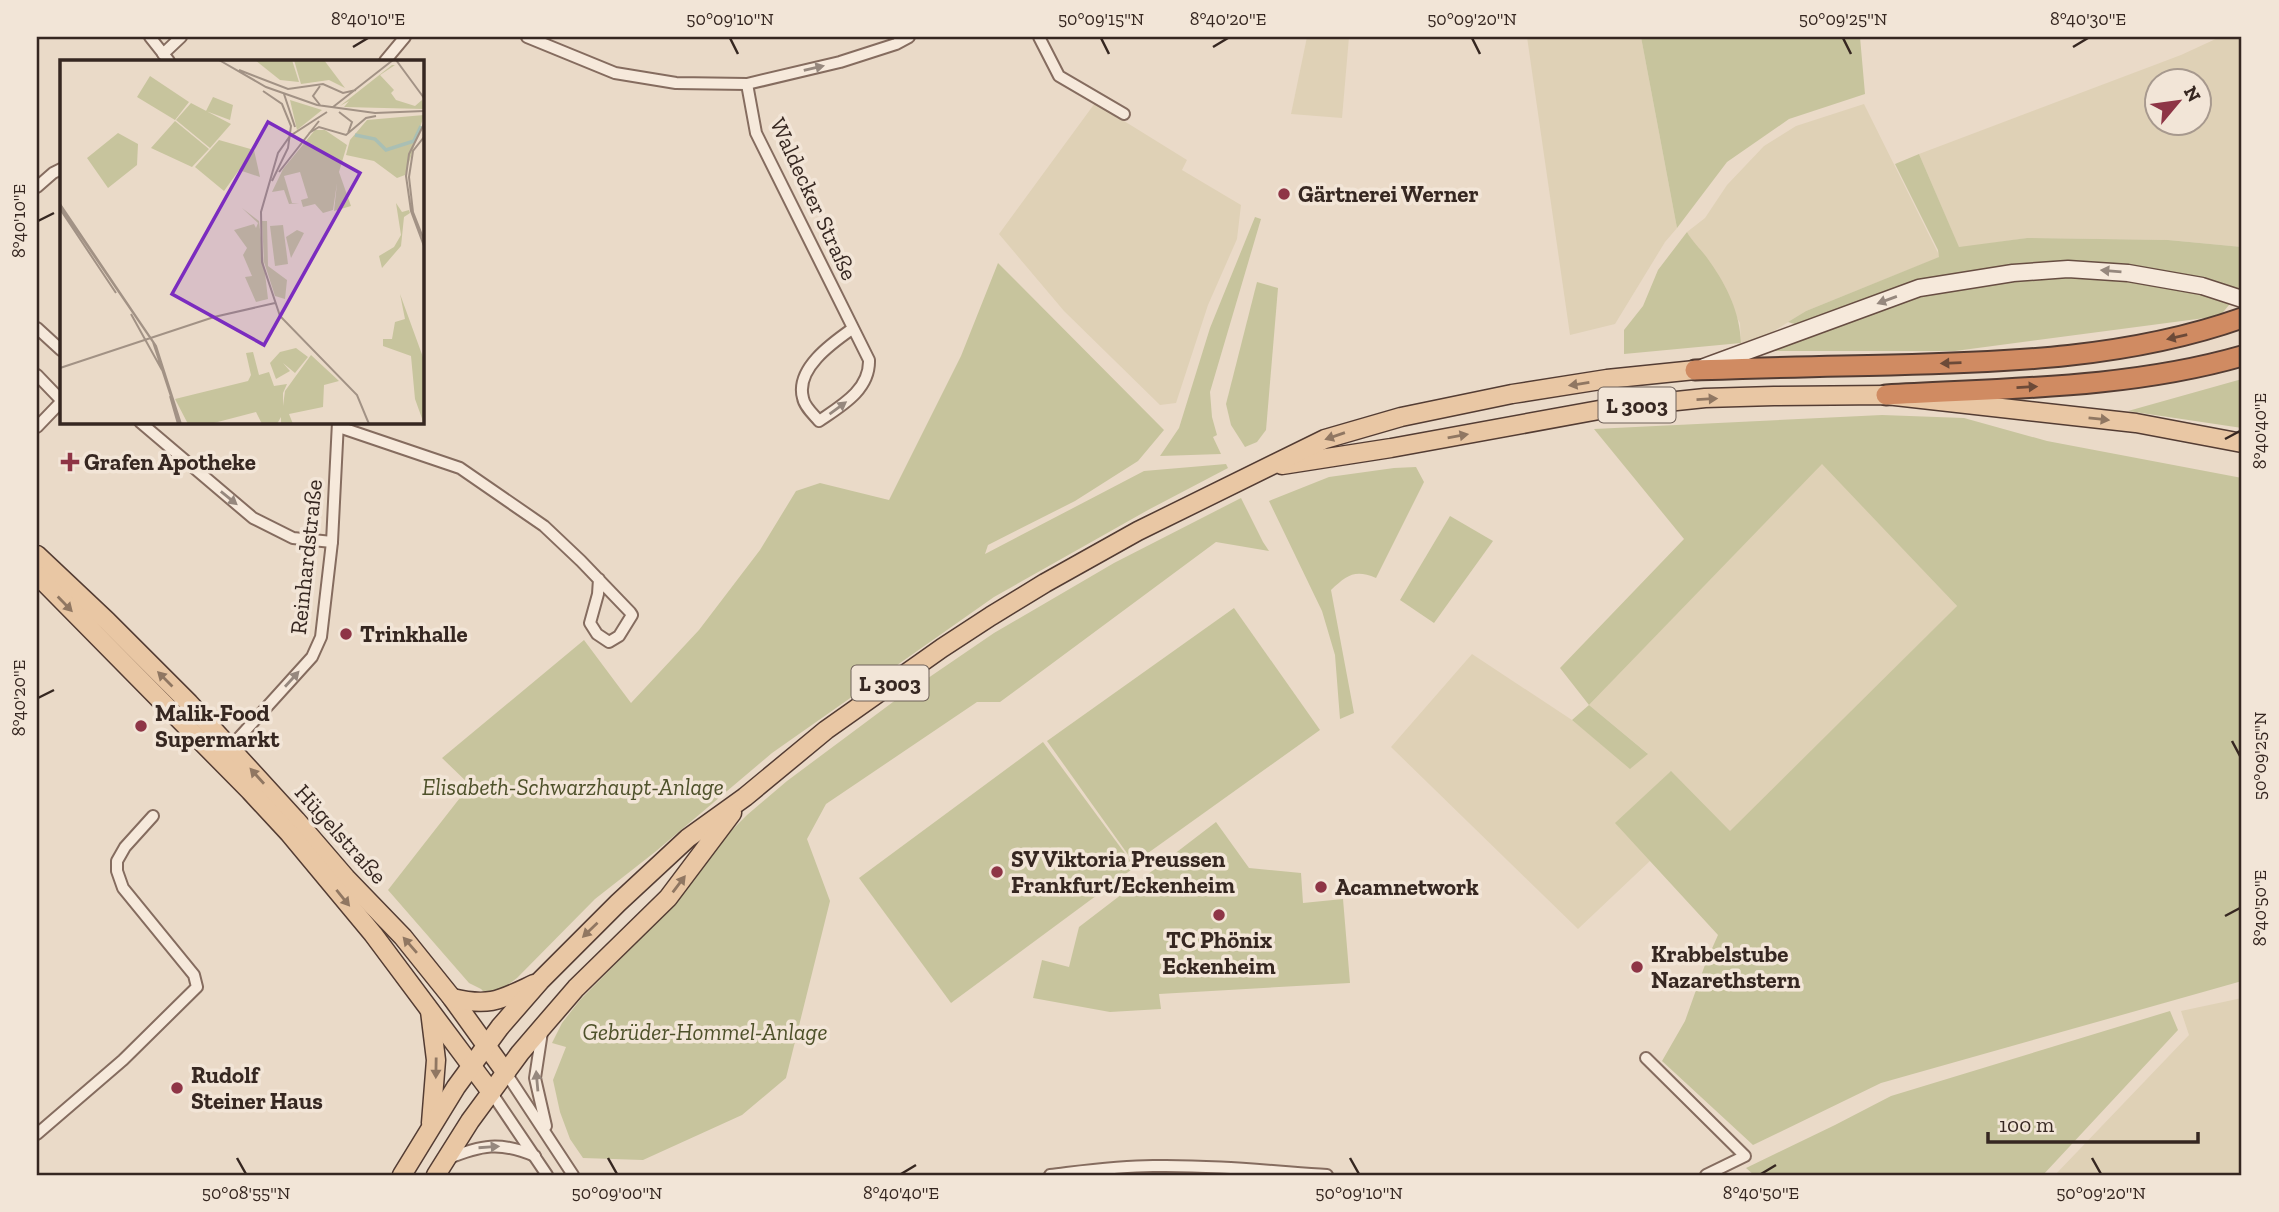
<svg xmlns="http://www.w3.org/2000/svg" width="2279" height="1212" font-family="'Zilla Slab',serif">
  <style>
    .farmland { fill: #dfd1b6; fill-rule: evenodd }
    .green { fill: #c7c49d }
    .lines { fill: none; stroke-linecap: round; stroke-linejoin: round }
    .street-casing { stroke: #856c5f; stroke-width: 14 }
    .secondary-casing { stroke: #674d42; stroke-width: 19 }
    .primary-casing { stroke: #533c33; stroke-width: 21 }
    .highway-casing { stroke: #533c33; stroke-width: 23 }
    .street { stroke: #f6e9db; stroke-width: 10 }
    .secondary { stroke: #f6e9db; stroke-width: 16 }
    .primary { stroke: #e9c7a4; stroke-width: 18 }
    .highway { stroke: #d08b62; stroke-width: 19 }
    .oneway { fill: #96887e }
    .oneway2 { fill: #6c4a38 }
    .oneway3 { fill: #907762 }
    .ticks { fill: none; stroke: #362721; stroke-width: 2.5 }
    .poi-dot { fill: #8e3546; stroke: #f2e5d7; stroke-width: 2.5 }
    .labels { text-anchor: middle; dominant-baseline: central; stroke-width: 7; stroke-linejoin: round; paint-order: stroke }
    .shield { fill: #f2e5d7; stroke: #6e6058; stroke-width: 2 }
    .shield-label { font-size: 21px; font-weight: bold; fill: #362721 }
    .poi-label { font-size: 23px; font-weight: bold; fill: #362721; stroke: #f2e5d7; text-anchor: start }
    .street-label { font-size: 23px; fill: #362721; stroke: #f2e5d7 }
    .park-label { font-size: 23px; font-style: italic; fill: #4e512a; stroke: #f2e5d7 }
    .inset-river { fill: none; stroke: #a9bfb4; stroke-width: 3.5 }
    .inset-road { fill: none; stroke: #a29285; stroke-width: 2 }
    .view { fill: #7b2cbf; fill-opacity: 0.15; stroke: #7b2cbf; stroke-width: 3.5 }
    .inset-edge { fill: none; stroke: #362721; stroke-width: 3.5 }
    .neatline { fill: none; stroke: #362721; stroke-width: 2.5 }
    .ticks-label { font-size: 18px; text-anchor: middle; fill: #362721 }
  </style>
  <rect width="100%" height="100%" fill="#eadac8"/>
  <g class="farmland">
    <polygon points="1307,37 1349,37 1342,118 1291,114"/>
    <polygon points="1527,37 1641,37 1677,228 1665,242 1615,324 1570,335"/>
    <path d="M2220,37H2242V247L2168,240L2027,238L1959,248L1919,154L2181,55ZM2156,80H2198V122H2156Z"/>
    <polygon points="1095,103 1187,160 1182,170 1241,205 1237,239 1208,305 1176,403 1160,405 1064,311 999,234"/>
    <polygon points="1864,104 1940,257 1806,311 1766,336 1741,343 1740,323 1687,232 1705,218 1727,185 1764,146 1796,126"/>
    <polygon points="1822,463 1957,606 1730,832 1670,772 1616,823 1651,860 1578,929 1391,747 1472,654 1572,720 1631,768 1647,753 1589,705"/>
    <polygon points="2242,998 2242,1175 2055,1175 2189,1035 2181,1011"/>
  </g>
  <g class="green">
    <polygon points="1641,37 1860,37 1865,94 1789,119 1727,162 1677,228"/>
    <polygon points="1919,154 1959,247 2027,238 2168,240 2242,247 2242,289 2220,316 1955,351 1769,351 1824,333 1788,322 1806,311 1939,257 1938,250 1895,164"/>
    <polygon points="1255,217 1261,219 1210,392 1212,417 1217,435 1213,437 1221,454 1160,456 1179,428 1210,328"/>
    <path d="M1687,232C1693,243 1703,251 1710,262C1727,286 1740,313 1741,343L1624,354V330L1643,306L1658,270Z"/>
    <polygon points="998,263 1164,430 1138,461 1075,501 988,545 985,554 1144,471 1226,464 1228,468 1148,510 994,597 772,753 655,852 595,899 517,978 501,990 486,994 481,989 469,983 388,890 470,785 442,758 584,640 631,703 699,630 760,550 796,491 820,483 889,500 961,356"/>
    <polygon points="1257,282 1278,288 1266,430 1257,442 1245,447 1231,425 1226,404"/>
    <polygon points="2242,379 2242,428 2128,411"/>
    <polygon points="1882,415 1964,418 2047,441 2242,478 2242,981 1881,1083 1753,1145 1662,1061 1685,1021 1706,962 1718,935 1615,823 1671,771 1730,831 1957,606 1822,464 1589,705 1648,754 1630,769 1572,720 1589,705 1560,668 1684,539 1594,429"/>
    <path d="M1416,467L1424,482L1376,578C1355,569 1347,575 1331,590L1354,713L1340,719L1335,655L1322,611L1269,501L1329,477L1394,468Z"/>
    <polygon points="1241,498 1263,542 1269,551 1216,542 1000,702 977,702 826,804 807,839 830,901 786,1078 742,1115 643,1160 583,1158 570,1139 560,1112 553,1080 566,1047 552,1043 562,1023 580,1000 666,913 712,850 747,815 787,781 893,702 994,633 1114,563"/>
    <polygon points="1450,516 1493,541 1434,623 1400,600"/>
    <polygon points="1234,608 1320,730 1134,863 1047,741"/>
    <polygon points="1043,742 1135,867 951,1003 859,878"/>
    <polygon points="1216,822 1249,868 1301,873 1303,903 1343,899 1350,983 1159,994 1161,1009 1110,1012 1033,998 1042,960 1069,967 1079,927"/>
    <polygon points="2170,1011 2178,1030 2043,1175 1754,1175 1746,1168 1835,1125 1891,1096"/>
  </g>
  <g class="lines">
    <defs>
      <g id="street">
        <polyline points="150,37 169,61"/>
        <polyline points="527,37 615,73 676,83 747,84 840,62 896,44 909,37"/>
        <polyline points="1039,37 1059,76 1124,114"/>
        <polyline points="163,54 181,37"/>
        <polyline points="385,61 405,37"/>
        <path d="M747,84L756,133L869,360C870,390 841,406 819,421C814,415 804,406 803,398C795,369 832,343 852,329"/>
        <polyline points="37,187 53,173 61,169"/>
        <polyline points="37,328 61,350"/>
        <polyline points="37,375 61,400"/>
        <polyline points="140,422 253,518 293,538 332,542"/>
        <polyline points="37,427 61,402"/>
        <polyline points="339,427 460,468 544,526 581,561 630,612 632,615 619,636 609,642 597,634 590,623 598,594 599,579"/>
        <polyline points="229,746 236,741 312,657 321,637 332,542 338,422"/>
        <polyline points="542,1032 535,1078 546,1126"/>
        <polyline points="1646,1058 1745,1156 1706,1175"/>
        <polyline points="506,1073 573,1175"/>
        <polyline points="491,1092 547,1175"/>
        <polyline points="37,1134 123,1060 197,987 194,975 123,888 117,871 117,861 125,847 153,816"/>
        <path d="M447,1159C481,1145 500,1141 535,1156"/>
        <path d="M1050,1175C1084,1171 1118,1166 1153,1166C1211,1165 1269,1171 1327,1175"/>
      </g>
      <polyline id="secondary" points="1704,367 1919,288 2013,273 2068,269 2128,273 2202,286 2242,299"/>
      <g id="primary">
        <polyline points="1282,465 1391,448 1610,408 1705,398 1774,396 1886,395 2136,423 2242,443"/>
        <polyline points="37,555 107,621 189,703 296,820 346,878 403,937 452,998 506,1073"/>
        <polyline points="37,575 250,791 289,833 373,934 491,1092"/>
        <path d="M452,998C490,1007 500,1000 534,984"/>
        <polyline points="430,1011 436,1060 431,1123"/>
        <polyline points="402,1175 456,1087 500,1027 540,981 618,903 688,838 745,797 826,730 942,648 991,616 1045,583 1138,531 1325,439 1401,417 1512,394 1607,379 1695,370"/>
        <polyline points="436,1175 470,1121 520,1053 576,988 668,898 732,813"/>
      </g>
      <g id="highway">
        <path d="M1695,370C1761,368 1826,366 1891,365C2010,362 2129,358 2242,318"/>
        <path d="M1886,395C2004,388 2127,389 2242,356"/>
      </g>
    </defs>
    <use href="#street" class="street-casing"/>
    <use href="#secondary" class="secondary-casing"/>
    <use href="#primary" class="primary-casing"/>
    <use href="#highway" class="highway-casing"/>
    <use href="#street" class="street"/>
    <use href="#secondary" class="secondary"/>
    <use href="#primary" class="primary"/>
    <use href="#highway" class="highway"/>
  </g>
  <defs><path id="oneway-solid" d="M-6-.8H1V-3.2L6.5 0L1 3.2V.8H-6Z" transform="scale(1.75)"/></defs>
  <g class="oneway">
    <use href="#oneway-solid" transform="translate(814 68) rotate(-13)"/>
    <use href="#oneway-solid" transform="translate(2111 271) rotate(-175)"/>
    <use href="#oneway-solid" transform="translate(1887 300) rotate(160)"/>
    <use href="#oneway-solid" transform="translate(838 408) rotate(-36)"/>
    <use href="#oneway-solid" transform="translate(229 498) rotate(39)"/>
    <use href="#oneway-solid" transform="translate(292 679) rotate(-48)"/>
    <use href="#oneway-solid" transform="translate(537 1081) rotate(-95)"/>
    <use href="#oneway-solid" transform="translate(489 1147) rotate(-4)"/>
  </g>
  <g class="oneway2">
    <use href="#oneway-solid" transform="translate(2177 337) rotate(167)"/>
    <use href="#oneway-solid" transform="translate(1951 363) rotate(178)"/>
    <use href="#oneway-solid" transform="translate(2027 387) rotate(-3)"/>
  </g>
  <g class="oneway3">
    <use href="#oneway-solid" transform="translate(1579 384) rotate(171)"/>
    <use href="#oneway-solid" transform="translate(1707 399) rotate(-3)"/>
    <use href="#oneway-solid" transform="translate(2099 419) rotate(6)"/>
    <use href="#oneway-solid" transform="translate(1335 436) rotate(161)"/>
    <use href="#oneway-solid" transform="translate(1458 436) rotate(-10)"/>
    <use href="#oneway-solid" transform="translate(65 604) rotate(46)"/>
    <use href="#oneway-solid" transform="translate(165 679) rotate(-135)"/>
    <use href="#oneway-solid" transform="translate(257 776) rotate(-132)"/>
    <use href="#oneway-solid" transform="translate(679 884) rotate(-53)"/>
    <use href="#oneway-solid" transform="translate(343 898) rotate(51)"/>
    <use href="#oneway-solid" transform="translate(590 930) rotate(136)"/>
    <use href="#oneway-solid" transform="translate(410 945) rotate(-131)"/>
    <use href="#oneway-solid" transform="translate(436 1068) rotate(91)"/>
  </g>
  <path class="ticks" d="M730,38L738,54M1101,38L1109,54M1472,38L1480,54M1843,38L1851,54M353,47L368,38M1213,47L1228,38M2073,47L2088,38M38,221L54,213M2225,439L2240,431M38,698L54,690M2232,741L2240,756M2225,916L2240,908M237,1158L246,1174M608,1158L617,1174M1350,1158L1359,1174M2092,1158L2101,1174M901,1174L916,1165M1761,1174L1776,1165"/>
  <g class="poi-dot">
    <circle cx="1284" cy="194" r="7"/>
    <path d="M66.5 451.5h7v7h7v7h-7v7h-7v-7h-7v-7h7z"/>
    <circle cx="346" cy="634" r="7"/>
    <circle cx="141" cy="726" r="7"/>
    <circle cx="997" cy="872" r="7"/>
    <circle cx="1321" cy="887" r="7"/>
    <circle cx="1219" cy="915" r="7"/>
    <circle cx="1637" cy="967" r="7"/>
    <circle cx="177" cy="1088" r="7"/>
  </g>
  <g class="labels">
    <g class="shield">
      <rect x="1598.5" y="387.5" width="77" height="35" rx="5"/>
      <rect x="851.5" y="665.5" width="77" height="35" rx="5"/>
    </g>
    <g class="shield-label">
      <text x="1637" y="405">L 3003</text>
      <text x="890" y="683">L 3003</text>
    </g>
    <g class="poi-label">
      <text x="1298" y="194">Gärtnerei Werner</text>
      <text x="84" y="462">Grafen Apotheke</text>
      <text x="360" y="634">Trinkhalle</text>
      <text x="155" y="713">Malik-Food<tspan x="155" dy="26">Supermarkt</tspan></text>
      <text x="1011" y="859">SV Viktoria Preussen<tspan x="1011" dy="26">Frankfurt/Eckenheim</tspan></text>
      <text x="1335" y="887">Acamnetwork</text>
      <text x="1219" y="940" text-anchor="middle">TC Phönix<tspan x="1219" dy="26">Eckenheim</tspan></text>
      <text x="1651" y="954">Krabbelstube<tspan x="1651" dy="26">Nazarethstern</tspan></text>
      <text x="191" y="1075">Rudolf<tspan x="191" dy="26">Steiner Haus</tspan></text>
    </g>
    <g class="street-label">
      <text transform="translate(814 199) rotate(65)">Waldecker Straße</text>
      <text transform="translate(306 557) rotate(-84)">Reinhardstraße</text>
      <text transform="translate(341 834) rotate(48)">Hügelstraße</text>
    </g>
    <g class="park-label">
      <text x="573" y="787">Elisabeth-Schwarzhaupt-Anlage</text>
      <text x="705" y="1032">Gebrüder-Hommel-Anlage</text>
    </g>
  </g>
  <g transform="translate(60 60)">
    <rect width="364" height="364" fill="#eadac8"/>
    <path d="M195,0H232L239,22L220,20ZM234,0H264L285,28L269,20L241,24ZM332,5H335L320,15L334,30L331,33L336,40L355,46L362,40L364,49L284,47L289,41L280,46ZM90,16L129,42L115,60L77,37ZM153,37L173,45L170,60L146,51ZM230,40L262,50L237,70ZM131,43L171,64L150,88L116,60ZM364,55L345,115L337,118L314,101L286,95L290,80L307,60ZM115,61L149,89L132,107L91,88ZM255,70H265L287,85L279,112L291,146L274,151L277,123L273,150L263,153L255,144L243,147L241,140L248,138L240,112L224,116L232,143H239L229,144L224,130L212,132L223,109ZM58,73L78,84L77,105L48,128L27,98ZM159,80L194,90L200,117L179,110L164,131L135,107ZM336,143L342,152L349,150L350,153L344,157L341,186L322,208L319,196L334,187L341,175ZM182,148L199,161L208,239L196,242L185,217L192,216L183,195L187,188L174,170L194,164L196,168L198,163ZM202,161H207L208,206L227,220L225,239L215,236L204,202ZM223,165L228,204L215,206L210,166ZM237,170L244,173L231,198L226,177ZM340,234L364,300V364L355,339L351,296L323,286V279H332L335,262L345,259ZM236,288L248,297L235,313L223,303L230,311L216,319L210,303L220,292ZM193,292L199,315L209,312L214,326L227,324L223,333V346L225,331L251,295L279,321L264,325L263,347L229,354L233,364H221V357L217,364H202L196,352L150,364H128L115,339L188,321L191,315L186,293Z" fill="#c7c49d"/>
    <path class="inset-river" d="M295,75L315,79L326,90L354,81L361,66"/>
    <path class="inset-road" d="M159,0L206,27L257,45L315,53L364,51M336,0L364,38M179,10L228,29L263,24L283,33L296,30M203,31L222,44L231,66L228,88L212,121M224,34L235,67M260,45L253,36L260,26M273,47L333,0M267,52L230,76L218,93L201,152L202,202L220,256L297,335L309,364M279,52L292,62L288,73M364,64L349,94L346,116L351,151L364,186M249,73L259,67L286,75L306,58L316,56M364,77L353,91L349,117L353,152L364,180M219,112L259,61M0,144L96,286L121,364M0,146L93,282L120,364M0,149L56,233M71,254L102,310M0,308L154,257L215,243M110,336L118,364"/>
    <path class="view" d="M208,62L300,113L204,285L112,234Z"/>
    <rect width="364" height="364" class="inset-edge"/>
  </g>
  <rect width="2279" height="1212" fill="none" stroke="#f2e5d7" stroke-width="77"/>
  <g transform="translate(2178 102) rotate(61)"><circle r="33" fill="#f2e5d7" stroke="#a7998e" stroke-width="2"/>
  <path d="M0-5L12 26L0 18L-12 26Z" fill="#8e3546"/>
  <text y="-10" font-size="19" font-weight="bold" text-anchor="middle" fill="#362721">N</text>
  </g>
  <path d="M1988 1132v10h210v-10" fill="none" stroke="#362721" stroke-width="3.5"/>
  <text x="1999" y="1132" font-size="21" fill="#362721" stroke="#f2e5d7" stroke-width="5" paint-order="stroke">100 m</text>
  <rect x="38" y="38" width="2202" height="1136" class="neatline"/>
  <g class="ticks-label">
    <text x="368" y="25">8°40'10"E</text>
    <text x="730" y="25">50°09'10"N</text>
    <text x="1101" y="25">50°09'15"N</text>
    <text x="1228" y="25">8°40'20"E</text>
    <text x="1472" y="25">50°09'20"N</text>
    <text x="1843" y="25">50°09'25"N</text>
    <text x="2088" y="25">8°40'30"E</text>
    <text transform="translate(19 221) rotate(-90)" y="6">8°40'10"E</text>
    <text transform="translate(2260 431) rotate(-90)" y="6">8°40'40"E</text>
    <text transform="translate(19 698) rotate(-90)" y="6">8°40'20"E</text>
    <text transform="translate(2260 756) rotate(-90)" y="6">50°09'25"N</text>
    <text transform="translate(2260 908) rotate(-90)" y="6">8°40'50"E</text>
    <text x="246" y="1199">50°08'55"N</text>
    <text x="617" y="1199">50°09'00"N</text>
    <text x="901" y="1199">8°40'40"E</text>
    <text x="1359" y="1199">50°09'10"N</text>
    <text x="1761" y="1199">8°40'50"E</text>
    <text x="2101" y="1199">50°09'20"N</text>
  </g>
</svg>
